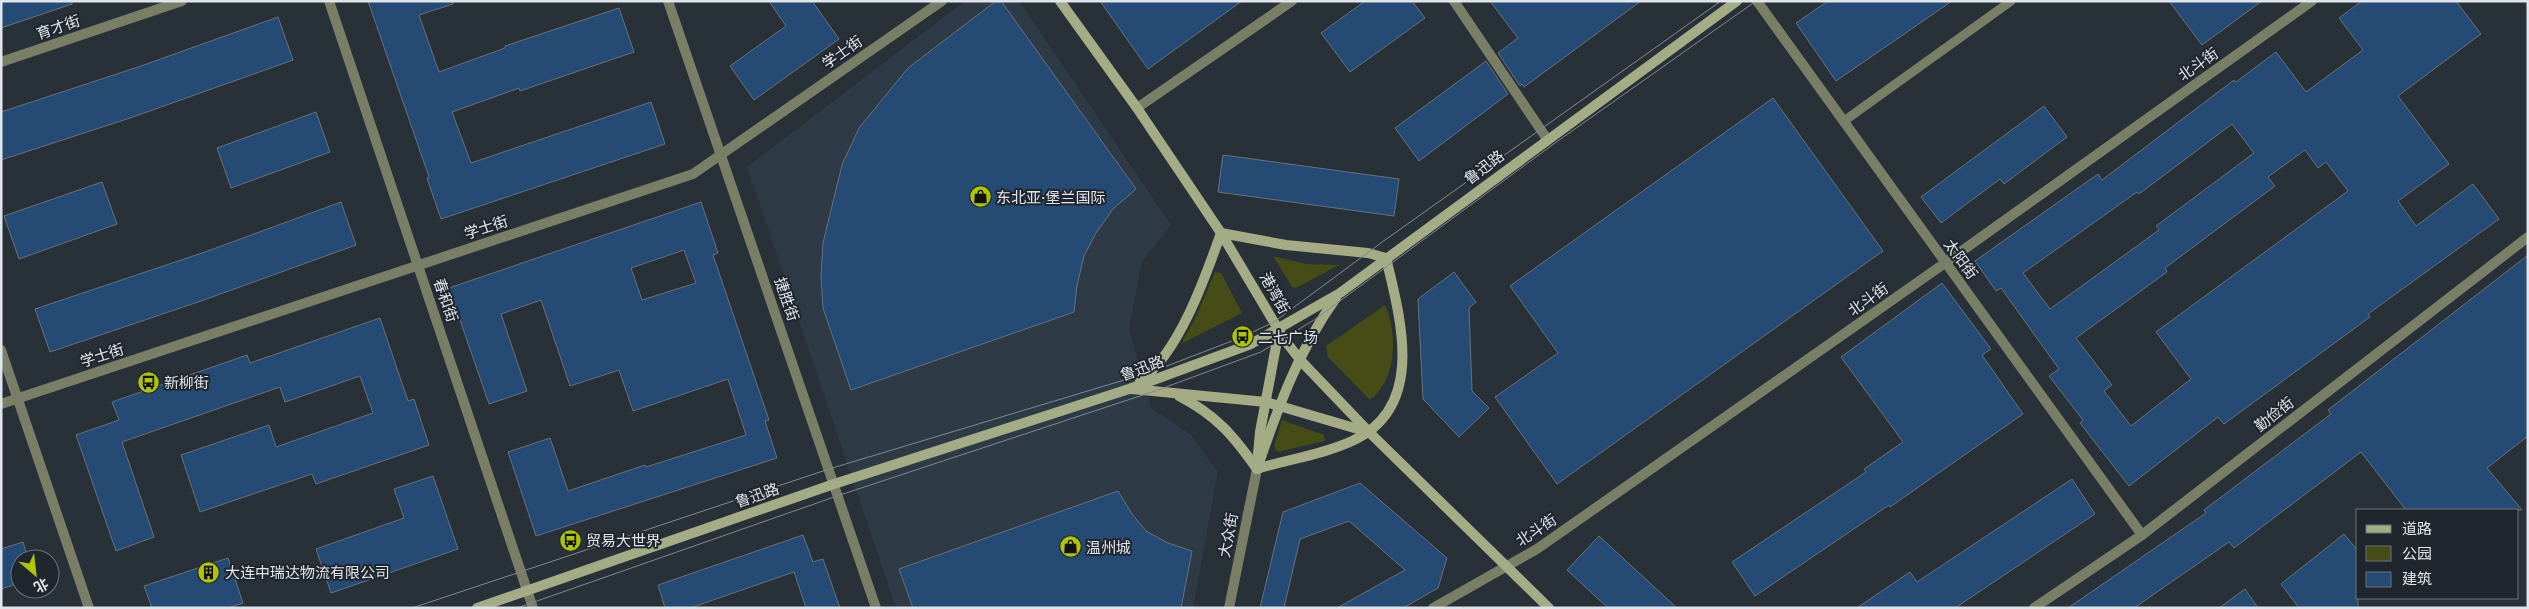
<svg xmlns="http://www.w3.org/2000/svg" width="2529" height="609" font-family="'Source Serif 4','Noto Sans SC',serif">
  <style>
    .built { fill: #2e3a46 }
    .green { fill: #454c16 }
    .building { fill: #254a73; stroke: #69717b; fill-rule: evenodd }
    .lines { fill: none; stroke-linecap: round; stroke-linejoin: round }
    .lane { stroke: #797f66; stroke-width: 9 }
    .street { stroke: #797f66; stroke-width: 10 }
    .secondary { stroke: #a3ac84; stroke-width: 10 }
    .tram { stroke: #828990; stroke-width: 1 }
    .labels { text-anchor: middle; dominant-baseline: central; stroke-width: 4; stroke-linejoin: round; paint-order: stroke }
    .street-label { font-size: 15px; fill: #e0e5eb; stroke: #1f262e }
    .poi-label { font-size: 15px; fill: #e0e5eb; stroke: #1f262e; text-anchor: start }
  </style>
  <rect width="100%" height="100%" fill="#283038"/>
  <polygon class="built" points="965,1 1019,1 1171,225 1142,262 1129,329 1151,408 1190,434 1218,472 1193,608 896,608 747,167"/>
  <g class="green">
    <polygon points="1273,256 1306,264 1339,265 1296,288 1292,287"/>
    <polygon points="1215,272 1221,273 1242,313 1181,344 1194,321"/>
    <path d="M1385,305C1398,334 1397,379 1370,400L1328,357L1326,346Z"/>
    <polygon points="1282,420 1324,435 1325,441 1277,452 1274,446"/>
  </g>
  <g class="building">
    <polygon points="1,1 72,1 72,4 1,28"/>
    <polygon points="368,1 453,1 453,4 419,15 439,72 505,48 505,46 619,8 634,52 520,91 519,88 452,112 471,163 651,102 665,144 441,219 427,178 429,177"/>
    <polygon points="769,1 812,1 839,39 754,100 730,66 786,26"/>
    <polygon points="996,1 1001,1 1136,189 1113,209 1096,233 1084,256 1077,285 1074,312 851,390 823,308 821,277 823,243 842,165 859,128 908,68"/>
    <polygon points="1100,1 1242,1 1148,69"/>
    <polygon points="1365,1 1412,1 1425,18 1350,72 1321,33"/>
    <polygon points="1490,1 1641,1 1524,87 1522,84 1520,86 1498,53 1518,38"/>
    <polygon points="1828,1 1952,1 1836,81 1796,23"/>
    <polygon points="2169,1 2262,1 2202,45"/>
    <path d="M2362,1H2456L2481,34L2398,96L2449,164L2398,201L2416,226L2473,184L2499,219L2368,314L2370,317L2224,424L2218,417L2129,486L2080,423L2083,420L2049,376L2059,369L2001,288L1996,291L1975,261L2098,174L2102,180L2234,80L2236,82L2276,52L2306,92L2363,50L2339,18ZM2232,124L2254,153L2156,226L2159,230L2050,309L2023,273L2137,192L2139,194ZM2305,150L2318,168L2326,162L2348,191L2156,332L2191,379L2131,426L2104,391L2112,385L2076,338L2167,272L2165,268L2275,186L2268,177Z"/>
    <polygon points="278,17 293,60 130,118 1,160 1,112 141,66"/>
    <polygon points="1486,61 1508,94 1419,161 1395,128"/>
    <polygon points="1773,98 1883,251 1557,484 1495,397 1558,353 1510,286"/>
    <polygon points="2044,106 2067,137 2004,184 2000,179 1941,223 1921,197"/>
    <polygon points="316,112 330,152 231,188 217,148"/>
    <polygon points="1223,155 1399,179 1394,216 1218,192"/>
    <polygon points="102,182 117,224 19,259 4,216"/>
    <polygon points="341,202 356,245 201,301 50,352 35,309 205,252"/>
    <path d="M701,202L718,253L713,255L769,420L765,421L777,458L536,536L508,452L550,438L568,491L645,465L646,467L746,435L728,379L633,411L619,370L570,386L541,300L501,314L527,391L489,404L449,288ZM684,250L696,283L642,300L631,268Z"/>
    <polygon points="2528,255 2528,436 2487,468 2522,510 2406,510 2361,452 2234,548 2229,542 2134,608 2068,608 2206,513 2204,510 2331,414 2328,410"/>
    <polygon points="1454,272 1476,302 1469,308 1472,391 1489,408 1459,437 1423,399 1418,299"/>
    <polygon points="1942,283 1991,349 1982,355 2023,414 1890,507 1889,505 1755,596 1732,562 1866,472 1864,469 1903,442 1841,357"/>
    <polygon points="380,318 408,401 414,399 429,445 316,484 312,474 200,512 181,455 269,425 276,447 373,413 360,376 285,402 280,387 122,442 154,537 116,551 76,435 119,420 112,402 247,355 250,363"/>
    <polygon points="433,476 458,549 331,593 316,549 404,518 394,489"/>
    <polygon points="2072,479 2095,514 1955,608 1857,608 1910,572 1917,582"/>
    <polygon points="1360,483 1447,558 1438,588 1403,608 1337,608 1405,570 1349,521 1300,539 1284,608 1260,608 1283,512"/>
    <polygon points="1118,491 1132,514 1146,531 1168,543 1192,551 1181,608 913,608 899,569"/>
    <polygon points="2344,534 2358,551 2358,608 2299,608 2281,584"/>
    <polygon points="803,535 813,562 823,559 840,608 806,608 794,572 690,608 665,608 658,585"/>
    <polygon points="1599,536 1677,608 1608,608 1567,570"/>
    <polygon points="23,542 28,559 20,559 20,583 1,589 1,549"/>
    <polygon points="228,558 243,603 228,608 152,608 144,586"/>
    <polygon points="2245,589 2258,608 2219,608"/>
  </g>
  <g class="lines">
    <polyline class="lane" points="1844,121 2011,1"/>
    <g class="street">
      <polyline points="329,1 533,608"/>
      <polyline points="668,1 876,608"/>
      <polyline points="1454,1 1547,139"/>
      <polyline points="1757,1 2142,535"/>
      <polyline points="1,62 182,1"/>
      <polyline points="1137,108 1292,1"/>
      <polyline points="1,350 89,608"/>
      <polyline points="1,404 693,174 942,1"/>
      <polyline points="1229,608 1257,469"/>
      <polyline points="1433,608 1537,549 1945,263 2312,1"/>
      <polyline points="2034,608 2142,535 2528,237"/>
    </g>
    <g class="secondary">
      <polyline points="1060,1 1137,108 1221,233 1284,339 1301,361 1369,432 1549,608"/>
      <path d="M1221,233L1286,245L1368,253L1386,258C1401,320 1426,408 1352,441C1322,455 1288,459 1257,469"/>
      <path d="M1140,381C1179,353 1205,278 1221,233"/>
      <polyline points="1132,389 1266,402 1368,432"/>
      <path d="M1179,396C1216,415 1233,435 1257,469"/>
      <polyline points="1258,454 1260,432 1279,330"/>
      <path d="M1257,469C1277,410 1299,349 1336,298"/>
      <polyline points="477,608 834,484 1129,389 1251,344 1340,293 1737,1"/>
    </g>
    <g class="tram">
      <polyline points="412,608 829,469 1154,371 1242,337 1274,322 1385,240 1721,1"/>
      <polyline points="517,608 837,496 1155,391 1261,352 1314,320 1555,143 1756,1"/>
    </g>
  </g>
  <defs>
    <symbol id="shop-disc" viewBox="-11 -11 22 22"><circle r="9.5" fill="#b0c500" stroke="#1f262e"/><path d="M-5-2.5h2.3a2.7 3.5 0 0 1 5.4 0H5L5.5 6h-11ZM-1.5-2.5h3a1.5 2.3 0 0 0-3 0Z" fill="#111"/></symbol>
    <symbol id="bus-disc" viewBox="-11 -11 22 22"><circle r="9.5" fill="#b0c500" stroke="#1f262e"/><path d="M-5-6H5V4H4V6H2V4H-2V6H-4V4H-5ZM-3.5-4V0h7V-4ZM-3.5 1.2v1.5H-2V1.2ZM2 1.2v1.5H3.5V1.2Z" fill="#111"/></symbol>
    <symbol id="building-disc" viewBox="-11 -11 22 22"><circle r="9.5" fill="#b0c500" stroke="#1f262e"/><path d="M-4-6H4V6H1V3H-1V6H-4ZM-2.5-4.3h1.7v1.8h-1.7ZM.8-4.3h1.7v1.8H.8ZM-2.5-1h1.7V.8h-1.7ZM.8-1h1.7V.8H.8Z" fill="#111"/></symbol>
  </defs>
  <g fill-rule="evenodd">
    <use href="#shop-disc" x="968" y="184" width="25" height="25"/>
    <use href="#bus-disc" x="1230" y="324" width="25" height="25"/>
    <use href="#bus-disc" x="136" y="370" width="25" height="25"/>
    <use href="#bus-disc" x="558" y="528" width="25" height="25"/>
    <use href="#shop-disc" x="1058" y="534" width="25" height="25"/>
    <use href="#building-disc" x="196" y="560" width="25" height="25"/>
  </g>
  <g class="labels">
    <g class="street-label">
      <text transform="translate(58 27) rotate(-19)">育才街</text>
      <text transform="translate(842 52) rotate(-35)">学士街</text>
      <text transform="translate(2198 64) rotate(-35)">北斗街</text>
      <text transform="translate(1484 167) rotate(-37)">鲁迅路</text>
      <text transform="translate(486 227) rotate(-18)">学士街</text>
      <text transform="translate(1961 259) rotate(54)">太阳街</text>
      <text transform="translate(1275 293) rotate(61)">港湾街</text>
      <text transform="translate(787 299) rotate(71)">捷胜街</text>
      <text transform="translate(1868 299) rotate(-35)">北斗街</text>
      <text transform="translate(446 300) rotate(71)">春和街</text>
      <text transform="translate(102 355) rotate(-18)">学士街</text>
      <text transform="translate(1142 368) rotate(-20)">鲁迅路</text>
      <text transform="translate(2274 414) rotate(-38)">勤俭街</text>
      <text transform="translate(757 495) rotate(-19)">鲁迅路</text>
      <text transform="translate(1536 530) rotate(-33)">北斗街</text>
      <text transform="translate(1228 535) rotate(-79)">大众街</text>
    </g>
    <g class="poi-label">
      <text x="996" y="197">东北亚·堡兰国际</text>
      <text x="1258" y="337">二七广场</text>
      <text x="164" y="382">新柳街</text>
      <text x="586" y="540">贸易大世界</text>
      <text x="1086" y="547">温州城</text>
      <text x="225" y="572">大连中瑞达物流有限公司</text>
    </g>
  </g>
  <rect width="2529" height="609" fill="none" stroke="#e0e5eb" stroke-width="5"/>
  <rect x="2356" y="509" width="162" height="90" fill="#1f262e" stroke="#6c727a"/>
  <rect x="2366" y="525" width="25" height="8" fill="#a3ac84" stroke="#6c727a"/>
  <text x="2402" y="534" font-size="15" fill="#e0e5eb">道路</text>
  <rect x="2366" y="546" width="25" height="15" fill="#454c16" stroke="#6c727a"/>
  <text x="2402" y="559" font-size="15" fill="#e0e5eb">公园</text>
  <rect x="2366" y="572" width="25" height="15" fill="#254a73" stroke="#6c727a"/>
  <text x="2402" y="584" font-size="15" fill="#e0e5eb">建筑</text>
  <g transform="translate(35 574) rotate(152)"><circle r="24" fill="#1f262e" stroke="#6c727a"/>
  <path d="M0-4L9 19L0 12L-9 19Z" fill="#b0c500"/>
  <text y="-8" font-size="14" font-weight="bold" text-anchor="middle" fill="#e0e5eb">北</text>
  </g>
</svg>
